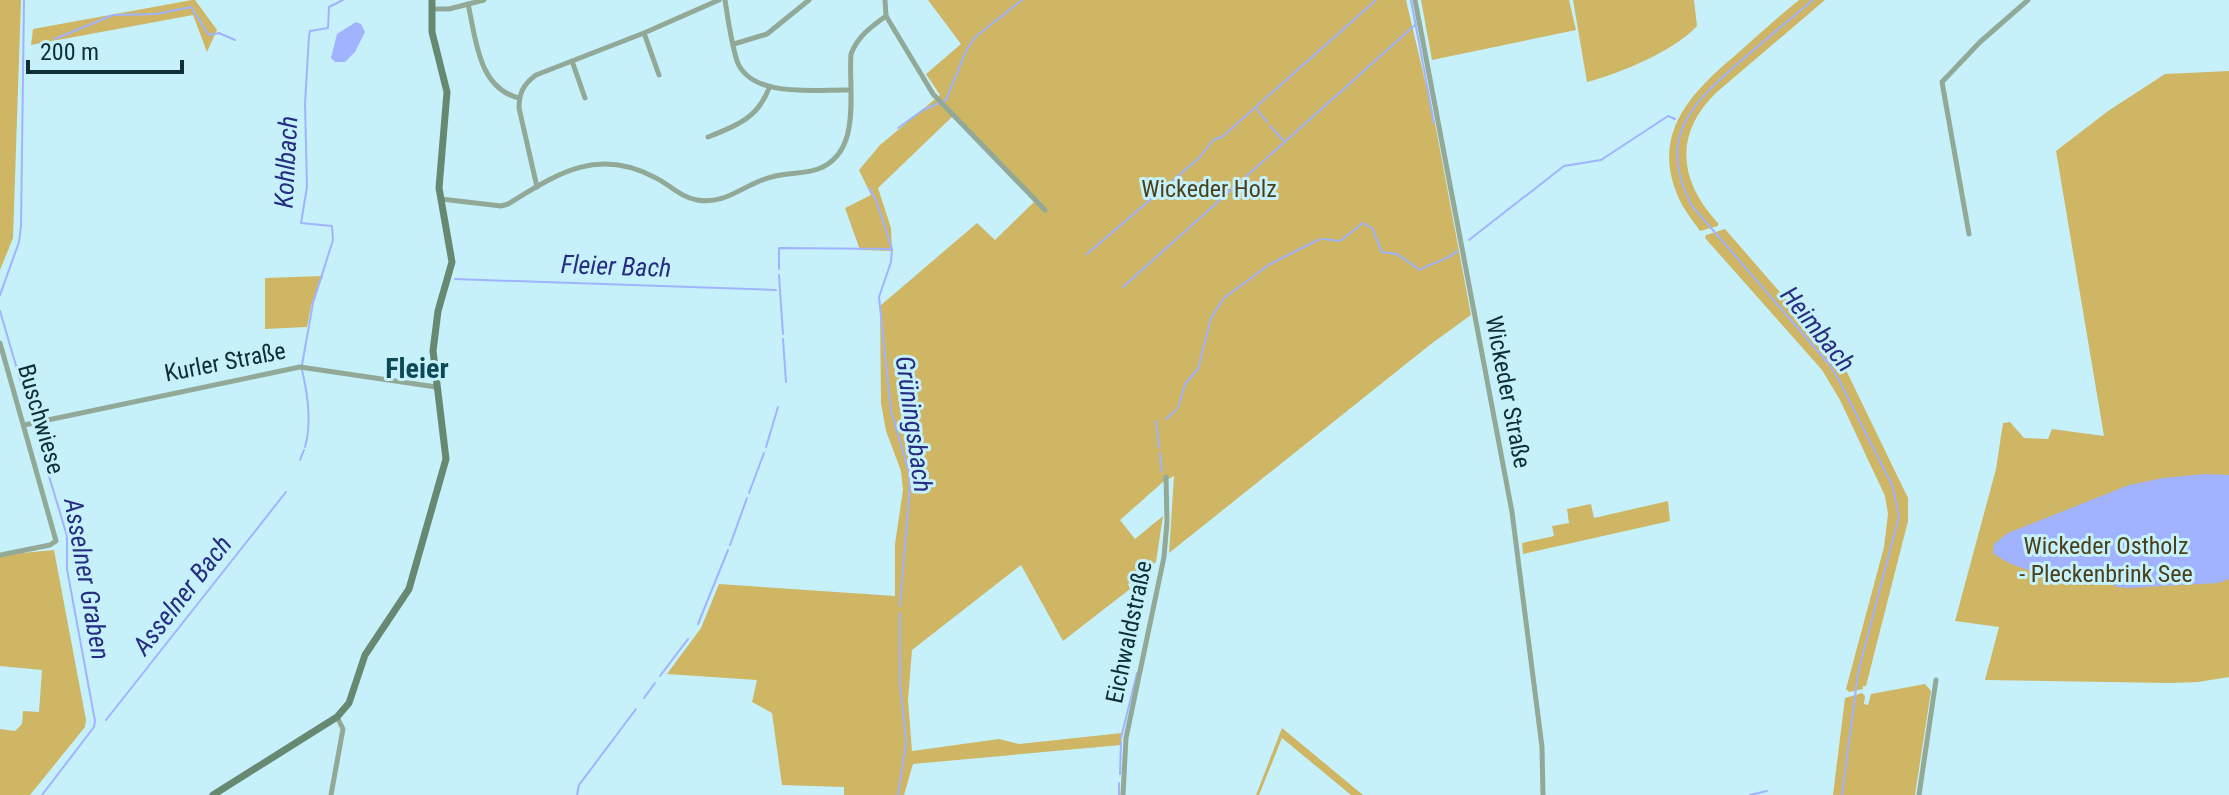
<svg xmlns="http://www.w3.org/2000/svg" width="2229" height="795" font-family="'Roboto Condensed',sans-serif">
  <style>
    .green { fill: #ceb665 }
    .water { fill: #a1b3fe }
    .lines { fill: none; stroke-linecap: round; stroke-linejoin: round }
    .stream { stroke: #a1b3fe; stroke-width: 2 }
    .street { stroke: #92a998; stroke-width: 5 }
    .secondary { stroke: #688971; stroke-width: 7 }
    .labels { text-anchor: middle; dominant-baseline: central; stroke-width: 6; stroke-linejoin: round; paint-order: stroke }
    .park-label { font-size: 24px; fill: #4a401b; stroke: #c6f1fb }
    .street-label { font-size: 24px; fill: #0f2e35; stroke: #c6f1fb }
    .water-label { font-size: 26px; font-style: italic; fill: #272e82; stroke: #c6f1fb }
    .quarter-label { font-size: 28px; font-weight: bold; fill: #0b4a55; stroke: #c6f1fb }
  </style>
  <rect width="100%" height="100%" fill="#c6f1fb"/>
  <g class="green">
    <polygon points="0,0 21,0 13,238 0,270"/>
    <polygon points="192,0 195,0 217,30 207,52 193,15 31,45 33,29"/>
    <polygon points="928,0 1406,0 1435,123 1471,315 1431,344 1169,553 1174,476 1163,482 1120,520 1135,539 1163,516 1156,562 1128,584 1130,589 1063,641 1021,565 912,650 908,700 912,751 999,739 1019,744 1122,733 1121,745 913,764 904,795 844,795 844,787 782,785 772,713 752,702 757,680 667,674 701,628 719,584 895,596 895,544 903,490 901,471 886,431 881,403 880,306 977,223 995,240 1037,199 954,115 878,188 891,228 892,251 860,250 845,208 871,195 859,170 880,145 940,95 926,74 961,44"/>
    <polygon points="1421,0 1569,0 1576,30 1432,60"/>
    <path d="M1573,0H1694L1697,26C1674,51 1621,73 1587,82Z"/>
    <path d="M1799,0H1825L1717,92C1673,134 1679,181 1718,223V226L1700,231C1692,219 1682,208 1677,194C1651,131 1694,90 1738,53C1758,35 1778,17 1799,0Z"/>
    <polygon points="2229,71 2229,677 2198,682 2169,683 1985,680 1999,627 1955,621 1996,469 2003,423 2010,422 2024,438 2048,439 2052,429 2104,436 2056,151 2108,111 2165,74"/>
    <polygon points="1725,229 1844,366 1908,498 1908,521 1866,686 1863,686 1863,689 1849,692 1846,689 1884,547 1888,514 1885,496 1840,400 1822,370 1705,238 1706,235"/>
    <polygon points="323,276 312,302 307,327 265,329 265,278"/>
    <polygon points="1668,501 1670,521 1523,554 1522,543 1554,536 1552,526 1569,523 1567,509 1591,504 1594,518"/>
    <polygon points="54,550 86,720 85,727 30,795 0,795 0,729 15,731 22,724 23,711 39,712 42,670 0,666 0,555"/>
    <polygon points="1925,684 1931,691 1915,795 1833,795 1845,698 1862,693 1865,696 1864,704 1868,705 1871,694"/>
    <polygon points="1282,728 1363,795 1351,795 1282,738 1259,795 1256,795"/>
  </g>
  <g class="water">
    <polygon points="356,22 361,24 365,32 355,52 345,62 335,62 331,58 337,34"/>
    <path d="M2204,474L2229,475V579L2218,583L2127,588L2116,587L2103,575C2097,575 2092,578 2085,578C2056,578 2016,571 1993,553L1994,544L2008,533L2129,485L2163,478Z"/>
  </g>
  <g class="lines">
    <g class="stream">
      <polyline points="1411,0 1434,123"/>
      <path d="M1813,0C1789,20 1765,40 1742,60C1691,104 1656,137 1692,206L1829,364L1840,382L1892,485L1899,516L1858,673L1842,795"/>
      <polyline points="55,39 113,15 156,14 191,7 209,35 219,33 235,40"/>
      <polyline points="1256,108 1267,122"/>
      <polyline points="1270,126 1283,140"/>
      <polyline points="898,128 923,110 946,100 966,51 974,38 1022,0"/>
      <polyline points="869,188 876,200 892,249 891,262 879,297 891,411 909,472 910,487 900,606"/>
      <path d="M1323,239L1340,241L1363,223L1372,228L1382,252L1397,254L1420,270C1431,262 1446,262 1457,251"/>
      <polyline points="1469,240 1564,166 1601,160 1668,116 1675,119"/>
      <polyline points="1087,254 1200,157 1213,140 1222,137 1376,0"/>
      <polyline points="779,269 779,248 891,249"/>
      <polyline points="779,275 783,334"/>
      <polyline points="455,279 776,290"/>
      <polyline points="1123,287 1416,24"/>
      <polyline points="0,295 19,242 21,226 24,0"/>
      <polyline points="0,311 32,420"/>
      <polyline points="783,339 786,382"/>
      <polyline points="302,365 313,303 333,240 332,226 301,223 307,187 305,104 309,36 310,31 328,28 329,7 343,0"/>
      <path d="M302,370C308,395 312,423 305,447"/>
      <polyline points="1178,408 1185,384 1198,369 1211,318 1224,298 1270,264 1320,239"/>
      <polyline points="1166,419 1176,410"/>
      <polyline points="1156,421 1159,448"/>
      <polyline points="34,426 67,536 67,569 95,721 94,727 42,795"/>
      <polyline points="766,447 778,407"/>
      <polyline points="1160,453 1162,472"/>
      <polyline points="300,460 304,450"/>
      <polyline points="749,493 764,453"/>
      <polyline points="730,545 747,498"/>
      <polyline points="698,624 728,550"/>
      <polyline points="660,676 688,639"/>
      <polyline points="644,698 655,683"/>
      <polyline points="106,720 286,492"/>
      <polyline points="1121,738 1137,673"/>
      <polyline points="1120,774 1121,742"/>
      <polyline points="577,795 579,785 636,709"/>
      <polyline points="898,795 906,742 900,682 900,613"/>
      <polyline points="1119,795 1119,783"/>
      <polyline points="1750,795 1767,791"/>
    </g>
    <g class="street">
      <path d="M725,0C728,19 731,42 737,61C751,99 817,89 850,90"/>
      <polyline points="885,0 886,16 933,94 1045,210"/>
      <polyline points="1415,0 1512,512 1542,747 1543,795"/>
      <path d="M468,4C476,39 478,88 519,98"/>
      <polyline points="432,9 449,9 484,0"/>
      <polyline points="644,33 659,75"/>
      <polyline points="734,44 767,34 809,0"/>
      <polyline points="572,61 585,98"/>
      <path d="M708,137C736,126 758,118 769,88"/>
      <path d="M537,187L519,108C519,92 524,84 536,75L644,33L719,0"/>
      <path d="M441,199L501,206L508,204C557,174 596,147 654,177C669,184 680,197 697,200C724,205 741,187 765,179C782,172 801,175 818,169C863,152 848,91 851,54C858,36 871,27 886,16"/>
      <polyline points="1969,234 1942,82 1980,42 2028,0"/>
      <polyline points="0,343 56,541 50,545 0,555"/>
      <polyline points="24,425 300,367 436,387"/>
      <polyline points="331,795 343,729 337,717"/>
      <polyline points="1123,795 1126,738 1164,557 1167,522 1166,477"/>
      <polyline points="1919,795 1936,680"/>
    </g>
    <polyline class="secondary" points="213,795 337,717 349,703 365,655 409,589 446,459 433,351 438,311 452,262 439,188 447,92 432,32 432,0"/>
  </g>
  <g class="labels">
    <g class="park-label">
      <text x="1209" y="189">Wickeder Holz</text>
      <text x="2106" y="546">Wickeder Ostholz<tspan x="2106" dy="28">- Pleckenbrink See</tspan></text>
    </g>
    <g class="street-label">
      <text transform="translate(225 362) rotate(-11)">Kurler Straße</text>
      <text transform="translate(1508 392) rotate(79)">Wickeder Straße</text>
      <text transform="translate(41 419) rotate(74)">Buschwiese</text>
      <text transform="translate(1129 632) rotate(-78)">Eichwaldstraße</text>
    </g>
    <g class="water-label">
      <text transform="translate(286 162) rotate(-87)">Kohlbach</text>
      <text transform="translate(616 266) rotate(2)">Fleier Bach</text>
      <text transform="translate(1818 329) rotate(51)">Heimbach</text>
      <text transform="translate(914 424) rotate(82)">Grüningsbach</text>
      <text transform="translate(87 579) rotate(80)">Asselner Graben</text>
      <text transform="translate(182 595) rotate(-52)">Asselner Bach</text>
    </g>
    <g class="quarter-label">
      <text x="417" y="368">Fleier</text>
    </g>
  </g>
  <path d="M28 60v12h154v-12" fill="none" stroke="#0f2e35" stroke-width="4"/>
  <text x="40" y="60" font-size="24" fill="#0f2e35" stroke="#c6f1fb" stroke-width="6" paint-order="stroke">200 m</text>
</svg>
